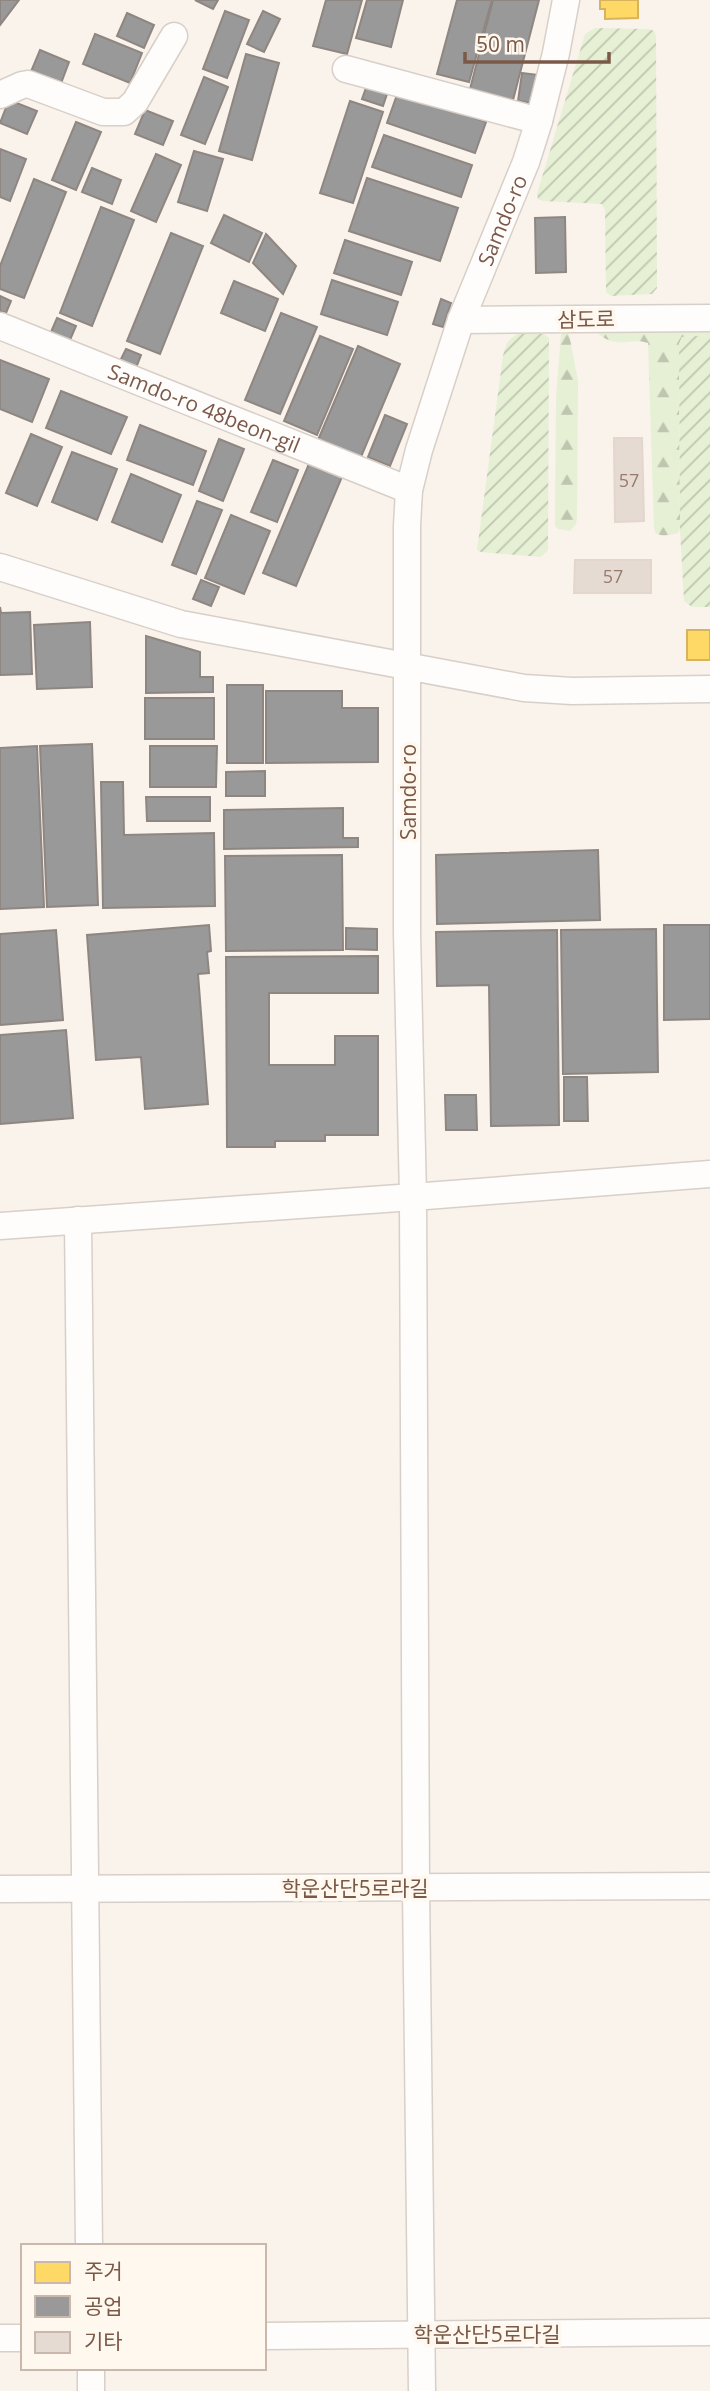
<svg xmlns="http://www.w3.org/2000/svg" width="710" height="2391" font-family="'Open Sans','Noto Sans KR',sans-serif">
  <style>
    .forest { fill: url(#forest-firs) }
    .garden { fill: url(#garden-furrows) }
    .homes { fill: #ffd966; stroke: #d7b35d; stroke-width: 2 }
    .industry { fill: #999; stroke: #908681; stroke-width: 2 }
    .building { fill: #e6dbd3; stroke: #e2d6cd; stroke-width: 2 }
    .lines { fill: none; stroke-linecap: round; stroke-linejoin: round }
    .minor-casing { stroke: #d8cfc8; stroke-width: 29 }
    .minor { stroke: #fefdfc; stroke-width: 26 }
    .labels { text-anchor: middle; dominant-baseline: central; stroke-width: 7; stroke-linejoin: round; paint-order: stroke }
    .number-label { font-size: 18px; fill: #987c6d }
    .street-label { font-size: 21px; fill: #7b5948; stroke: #fff8ef }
  </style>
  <defs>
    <pattern id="forest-firs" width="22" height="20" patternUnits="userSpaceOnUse" patternTransform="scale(1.75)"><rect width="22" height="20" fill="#e6f0d5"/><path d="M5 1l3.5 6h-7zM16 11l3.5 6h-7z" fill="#bfc5af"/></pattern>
    <pattern id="garden-furrows" width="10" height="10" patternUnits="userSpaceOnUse" patternTransform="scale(1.75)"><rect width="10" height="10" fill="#e6f0d5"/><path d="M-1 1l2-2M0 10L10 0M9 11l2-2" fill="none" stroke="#bfc5af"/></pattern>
  </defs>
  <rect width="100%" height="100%" fill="#f9f3ec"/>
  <g class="forest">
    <path d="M710,323V335L682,337L679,344L680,529L678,533C671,535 662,537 655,533L654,527L648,343C628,337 621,350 598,334L597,327Z"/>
    <polygon points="565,332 569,334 578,381 577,518 576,524 570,531 558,529 555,526 556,398 561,334"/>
  </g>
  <g class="garden">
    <polygon points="595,28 649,29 654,31 656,36 657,288 652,294 611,296 606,292 605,210 602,204 543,201 538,199 537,194 585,34"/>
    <path d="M518,334H543L549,338L548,550L541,557L481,552L477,550L503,356C506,345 507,339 518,334Z"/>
    <polygon points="710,335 710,607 692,607 684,601 680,529 679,344 682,337"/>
  </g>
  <g class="homes">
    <polygon points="600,0 638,0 638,18 605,19 605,9 600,9"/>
    <rect x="687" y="630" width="23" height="30"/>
  </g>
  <g class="industry">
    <polygon points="0,0 19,0 0,25"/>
    <polygon points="195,0 218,0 213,9"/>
    <polygon points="326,0 362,0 347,54 313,46"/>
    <polygon points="367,0 403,0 391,47 356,38"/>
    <polygon points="457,0 492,0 469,82 437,74"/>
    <polygon points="493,0 539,0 513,100 470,89"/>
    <polygon points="225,11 249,20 227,78 203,69"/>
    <polygon points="263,11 280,19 264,52 247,44"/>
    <polygon points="127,13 154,25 144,48 117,36"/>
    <polygon points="95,34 142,53 130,83 83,64"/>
    <polygon points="40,50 69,62 60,86 30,74"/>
    <polygon points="246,54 279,63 252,160 219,151"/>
    <polygon points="522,73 539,75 535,103 518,101"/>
    <polygon points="204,77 228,87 205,144 181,135"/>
    <polygon points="367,85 388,91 383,106 362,99"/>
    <polygon points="398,92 486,122 475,153 387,123"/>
    <polygon points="9,100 37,111 27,134 0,123"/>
    <polygon points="350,101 383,112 353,203 320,193"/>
    <polygon points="145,110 173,121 163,145 135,134"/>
    <polygon points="76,122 101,132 76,190 52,180"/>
    <polygon points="384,135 472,165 461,197 372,167"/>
    <polygon points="0,149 26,159 10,201 0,197"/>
    <polygon points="194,151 223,159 207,211 178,202"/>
    <polygon points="156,154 181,165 156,222 131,211"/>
    <polygon points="92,168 121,180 112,204 82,192"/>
    <polygon points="367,178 458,208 440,261 349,231"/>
    <polygon points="34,179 66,192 24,298 0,289 0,266"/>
    <polygon points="101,207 134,220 92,326 60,313"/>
    <polygon points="224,215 262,233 249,262 211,243"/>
    <polygon points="565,217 566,272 536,273 535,218"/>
    <polygon points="171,233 203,246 160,354 127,341"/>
    <polygon points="266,234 296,266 283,294 253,263"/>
    <polygon points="345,240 412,262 401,295 334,273"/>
    <polygon points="332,280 398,302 387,335 321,314"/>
    <polygon points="234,281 278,299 265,331 221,313"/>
    <polygon points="0,296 11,301 6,313 0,311"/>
    <polygon points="441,299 451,303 443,327 433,324"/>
    <polygon points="281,313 317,327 280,414 245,400"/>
    <polygon points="57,318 76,326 70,340 51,332"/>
    <polygon points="320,336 353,349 317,435 284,421"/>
    <polygon points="358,346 400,364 361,457 318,440"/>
    <polygon points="126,349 141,355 136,368 120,361"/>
    <polygon points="0,360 49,379 32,422 0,409"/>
    <polygon points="61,391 127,417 111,454 46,428"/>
    <polygon points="385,415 407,424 390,466 368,457"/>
    <polygon points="140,425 206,451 193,485 127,460"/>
    <polygon points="31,434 62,447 37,506 6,493"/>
    <polygon points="219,439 244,449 223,501 199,491"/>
    <polygon points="72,452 117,469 97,520 52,502"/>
    <polygon points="311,459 344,472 296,586 263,573"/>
    <polygon points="273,460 298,470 277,522 251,512"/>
    <polygon points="131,474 181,495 162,542 112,522"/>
    <polygon points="197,501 222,510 196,574 172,565"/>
    <polygon points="231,515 270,531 244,594 205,578"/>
    <polygon points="201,580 219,587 211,606 193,599"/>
    <polygon points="0,607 1,613 30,612 32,674 0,675"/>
    <polygon points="90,622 92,687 37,689 34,625"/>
    <polygon points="146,636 200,652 200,677 213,677 213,692 146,693"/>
    <rect x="227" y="685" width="36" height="78"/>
    <polygon points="266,691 342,691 342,708 378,708 378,762 266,763"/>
    <rect x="145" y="698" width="69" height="41"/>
    <polygon points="92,744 98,905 47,907 40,746"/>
    <polygon points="37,746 44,907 0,909 0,748"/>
    <polygon points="150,746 217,746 216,787 150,787"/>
    <polygon points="265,771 265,796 226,796 226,772"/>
    <polygon points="101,782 123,782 124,835 214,833 215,906 103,908"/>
    <polygon points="146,797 210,797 210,821 147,821"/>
    <polygon points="343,808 343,838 358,838 358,847 224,849 224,810"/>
    <polygon points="598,850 600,920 437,924 436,855"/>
    <polygon points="342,855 343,950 226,951 225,856"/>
    <polygon points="209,925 211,951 207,952 209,973 198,974 208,1104 145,1109 141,1057 96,1060 87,935"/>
    <polygon points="664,925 710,925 710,1019 664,1020"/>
    <polygon points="346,928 377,929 377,950 346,949"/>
    <polygon points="656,929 658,1072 563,1074 561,930"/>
    <polygon points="56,930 63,1020 0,1025 0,934"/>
    <polygon points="557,930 559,1125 491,1126 489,985 437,986 436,932"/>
    <polygon points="378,956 378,993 269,993 269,1065 335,1065 335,1036 378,1036 378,1135 325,1135 325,1141 275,1141 275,1147 227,1147 226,957"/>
    <polygon points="66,1030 73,1118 0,1124 0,1035"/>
    <polygon points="564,1077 587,1077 588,1121 564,1121"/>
    <polygon points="445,1095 476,1095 477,1130 446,1130"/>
  </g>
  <g class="building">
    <polygon points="614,438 642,438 644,521 615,522"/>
    <polygon points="575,560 651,560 651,593 574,593"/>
  </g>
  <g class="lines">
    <defs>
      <g id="minor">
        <polyline points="346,69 539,121"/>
        <polyline points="0,95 22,85 28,84 103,112 124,112 135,102 174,36"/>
        <polyline points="461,320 710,318"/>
        <path id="s1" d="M0,326L409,490"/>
        <polyline points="0,567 181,624 524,688 572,691 710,689"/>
        <polyline points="78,1220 89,2246"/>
        <path id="s2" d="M0,1226L413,1197L407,933V526L409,490L419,450L461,320L526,162L539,121L556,53L566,0"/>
        <polyline points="0,1889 710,1886"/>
        <polyline points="264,2336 710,2332"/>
        <polyline points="0,2338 23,2338"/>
        <polyline points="91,2368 91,2391"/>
        <polyline points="422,2391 416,1888 413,1197 710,1174"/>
      </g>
    </defs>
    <use href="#minor" class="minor-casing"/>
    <use href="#minor" class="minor"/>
  </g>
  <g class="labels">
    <g class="number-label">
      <text x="629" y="480">57</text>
      <text x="613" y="576">57</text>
    </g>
    <g class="street-label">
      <text stroke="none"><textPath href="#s2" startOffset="1407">Samdo-ro</textPath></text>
      <text transform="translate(586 319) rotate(-1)">삼도로</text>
      <text stroke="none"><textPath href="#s1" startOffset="220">Samdo-ro 48beon-gil</textPath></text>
      <text transform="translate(408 792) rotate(-90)">Samdo-ro</text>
      <text x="355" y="1888">학운산단5로라길</text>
      <text x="487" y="2334">학운산단5로다길</text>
    </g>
  </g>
  <rect x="21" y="2244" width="245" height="126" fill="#fff8ef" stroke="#cab8ac" stroke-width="2"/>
  <rect x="35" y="2262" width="35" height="21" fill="#ffd966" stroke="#cab8ac" stroke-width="2"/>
  <text x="84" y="2279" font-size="21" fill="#7b5948">주거</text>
  <rect x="35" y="2296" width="35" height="21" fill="#999999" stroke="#cab8ac" stroke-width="2"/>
  <text x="84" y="2314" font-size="21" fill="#7b5948">공업</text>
  <rect x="35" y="2332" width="35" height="21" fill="#e6dbd3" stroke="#cab8ac" stroke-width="2"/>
  <text x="84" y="2349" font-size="21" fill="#7b5948">기타</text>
  <path d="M465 52v10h144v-10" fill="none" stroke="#7b5948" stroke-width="3.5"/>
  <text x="476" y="52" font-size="21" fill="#7b5948" stroke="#fff8ef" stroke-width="5" paint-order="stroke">50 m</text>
</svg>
